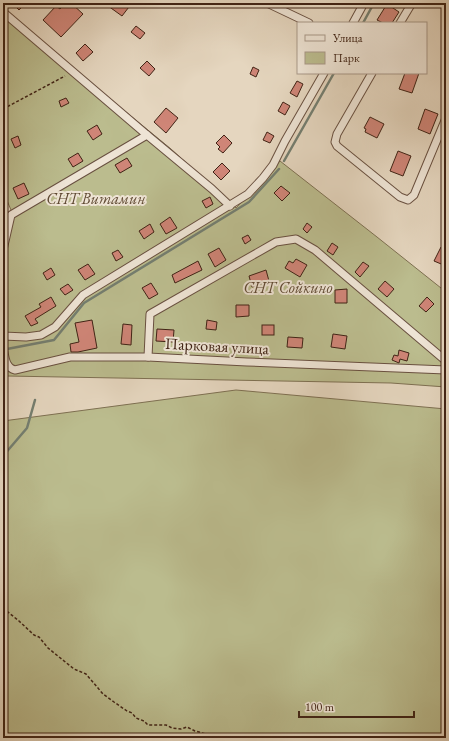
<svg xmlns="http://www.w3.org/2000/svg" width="449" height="741" font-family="'EB Garamond',serif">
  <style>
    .green { fill: #bbbc8e; stroke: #7e7052 }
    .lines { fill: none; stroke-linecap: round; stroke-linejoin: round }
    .stream { stroke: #747e70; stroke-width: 2.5 }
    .building { fill: #cf8577; stroke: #402315 }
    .street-casing { stroke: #695040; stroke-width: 9 }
    .path { stroke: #402315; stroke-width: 1.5; stroke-dasharray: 3 2; stroke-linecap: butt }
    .street { stroke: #eee4d5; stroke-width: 7 }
    .labels { text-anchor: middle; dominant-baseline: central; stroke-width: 4; stroke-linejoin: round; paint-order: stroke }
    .park-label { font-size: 16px; font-style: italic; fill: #5f4933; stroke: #eee4d5 }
    .street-label { font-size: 16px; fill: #402315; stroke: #eee4d5 }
  </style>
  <rect width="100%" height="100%" fill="#e5d6bf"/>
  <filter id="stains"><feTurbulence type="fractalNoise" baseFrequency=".005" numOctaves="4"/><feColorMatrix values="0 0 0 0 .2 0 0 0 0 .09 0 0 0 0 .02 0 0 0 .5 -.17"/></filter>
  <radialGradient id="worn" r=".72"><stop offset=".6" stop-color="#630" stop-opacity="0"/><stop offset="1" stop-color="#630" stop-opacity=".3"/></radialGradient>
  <g class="green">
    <polygon points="3,11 171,149 236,208 280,161 377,237 446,292 446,387 391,383 7,376 3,357 3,268 11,210 3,191"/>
    <polygon points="236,390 446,409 446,738 3,738 3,421"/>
  </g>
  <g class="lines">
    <g class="stream">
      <polyline points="363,23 374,3"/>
      <polyline points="284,161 334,73"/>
      <polyline points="7,349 54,340 84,303 249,202 279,169"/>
      <polyline points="3,456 27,428 35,400"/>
    </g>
  </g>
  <g class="building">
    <polygon points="12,3 26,3 19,10"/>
    <polygon points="66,3 71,3 83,14 61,37 43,20 56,6 60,9"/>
    <polygon points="104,3 132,3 122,16"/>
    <polygon points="387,4 399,12 392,23 383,23 377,20"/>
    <polygon points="136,26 145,33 140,39 131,32"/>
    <polygon points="85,44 93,52 83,61 76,53"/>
    <polygon points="147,61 155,69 149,76 140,68"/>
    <polygon points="253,67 259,70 256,77 250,74"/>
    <polygon points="405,73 419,73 412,93 399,89"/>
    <polygon points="297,81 303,84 297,97 290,93"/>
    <polygon points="66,98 69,103 61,107 59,101"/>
    <polygon points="283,102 290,106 285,115 278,111"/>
    <polygon points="166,108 178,118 166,133 154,122"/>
    <polygon points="425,109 438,114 430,134 418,129"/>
    <polygon points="370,117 384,124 377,138 365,132 366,129 364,128"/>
    <polygon points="97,125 102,134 93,140 87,131"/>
    <polygon points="267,132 274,136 270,143 263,140"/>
    <polygon points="224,135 232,143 223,153 218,149 220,147 216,143"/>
    <polygon points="18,136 21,145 15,148 11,139"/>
    <polygon points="398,151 411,156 403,176 390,171"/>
    <polygon points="78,153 83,161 73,167 68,159"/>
    <polygon points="127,158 132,166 120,173 115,165"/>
    <polygon points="222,163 230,171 221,180 213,172"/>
    <polygon points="24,183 29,194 18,199 13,188"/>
    <polygon points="281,186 290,193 282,201 274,193"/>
    <polygon points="210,197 213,204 206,208 202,201"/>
    <polygon points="170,217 177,228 166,234 160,224"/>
    <polygon points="307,223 312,227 307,233 303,229"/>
    <polygon points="150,224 154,232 144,239 139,231"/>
    <polygon points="248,235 251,240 245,244 242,238"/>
    <polygon points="332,243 338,247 333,255 327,251"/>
    <polygon points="441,247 446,249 446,266 434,261"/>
    <polygon points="219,248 226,260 215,267 208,254"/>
    <polygon points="118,250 123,257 116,261 112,253"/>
    <polygon points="296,259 307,265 300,277 285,268 289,261 293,263"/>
    <polygon points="198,261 202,270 175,283 172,275"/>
    <polygon points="363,262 369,266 360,277 355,272"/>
    <polygon points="88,264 95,274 85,280 78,270"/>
    <polygon points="51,268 55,275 47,280 43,273"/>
    <polygon points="266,270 269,281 252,287 249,276"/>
    <polygon points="385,281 394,289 387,297 378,289"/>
    <polygon points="151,283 158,294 149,299 142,288"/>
    <polygon points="68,284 73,290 65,295 60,289"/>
    <polygon points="347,289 347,303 335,303 335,290"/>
    <polygon points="51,297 56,306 35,319 38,323 31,326 25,316 41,307 39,304"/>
    <polygon points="427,297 434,304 426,312 419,306"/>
    <polygon points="236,305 249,305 249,316 236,317"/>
    <polygon points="92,320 97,348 78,352 71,352 70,344 79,342 75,323"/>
    <polygon points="207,320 217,322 216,330 206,329"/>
    <polygon points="123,324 132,325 131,345 121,344"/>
    <rect x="262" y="325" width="12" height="10"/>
    <polygon points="157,329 174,330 173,342 156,341"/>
    <polygon points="333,334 347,336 345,349 331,347"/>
    <polygon points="288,337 303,338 302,348 287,347"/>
    <polygon points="399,350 409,353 407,361 400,359 399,363 392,360 394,355 398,356"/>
  </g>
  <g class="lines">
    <defs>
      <g id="street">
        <polyline points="267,3 309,23"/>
        <polyline points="3,12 147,135 212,189 230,206"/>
        <polyline points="353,23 364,3"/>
        <polyline points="400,23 412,3"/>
        <polyline points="372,73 337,134 335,142 337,146 400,197 408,200 414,195 446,118"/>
        <polyline points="3,250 11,215 147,135"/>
        <polyline points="3,336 26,337 41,335 55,327 83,295 248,194 263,178 273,165 285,141 324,73"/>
        <path d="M3,347C5,356 5,368 15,370L70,357H148L247,362L446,370"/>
        <polyline points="148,357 150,314 276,242 296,239 315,250 446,361"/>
      </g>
    </defs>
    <use href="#street" class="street-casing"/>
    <g class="path">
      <polyline points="3,109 65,76"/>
      <polyline points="3,608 19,621 34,635 39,637 48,648 74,669 86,674 103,694 114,702 127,711 132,713 136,718 144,721 148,725 166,725 172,728 181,729 187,727 195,731 221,738"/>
    </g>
    <use href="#street" class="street"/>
  </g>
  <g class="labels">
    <g class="park-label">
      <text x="96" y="198">СНТ Витамин</text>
      <text x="288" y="287">СНТ Сойкино</text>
    </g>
    <g class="street-label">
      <text transform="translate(217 346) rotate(3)">Парковая улица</text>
    </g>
  </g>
  <rect width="449" height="741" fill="none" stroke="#e5d6bf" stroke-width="16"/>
  <rect x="4" y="4" width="441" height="733" fill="none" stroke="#402315" stroke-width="2"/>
  <rect x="8" y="8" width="433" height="725" fill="none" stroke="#402315"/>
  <rect x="297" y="22" width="130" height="52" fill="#eee4d5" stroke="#a89788"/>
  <rect x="305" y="35" width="20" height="6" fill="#eee4d5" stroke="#a89788"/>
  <text x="333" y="42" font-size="12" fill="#402315">Улица</text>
  <rect x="305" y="52" width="20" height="12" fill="#bbbc8e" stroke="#a89788"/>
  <text x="333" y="62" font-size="12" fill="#402315">Парк</text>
  <path d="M299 711v6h115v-6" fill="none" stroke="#402315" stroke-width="2"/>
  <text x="305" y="711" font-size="12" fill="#402315" stroke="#eee4d5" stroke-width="3" paint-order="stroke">100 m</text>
  <rect width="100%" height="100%" filter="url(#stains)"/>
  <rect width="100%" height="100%" fill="url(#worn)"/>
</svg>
